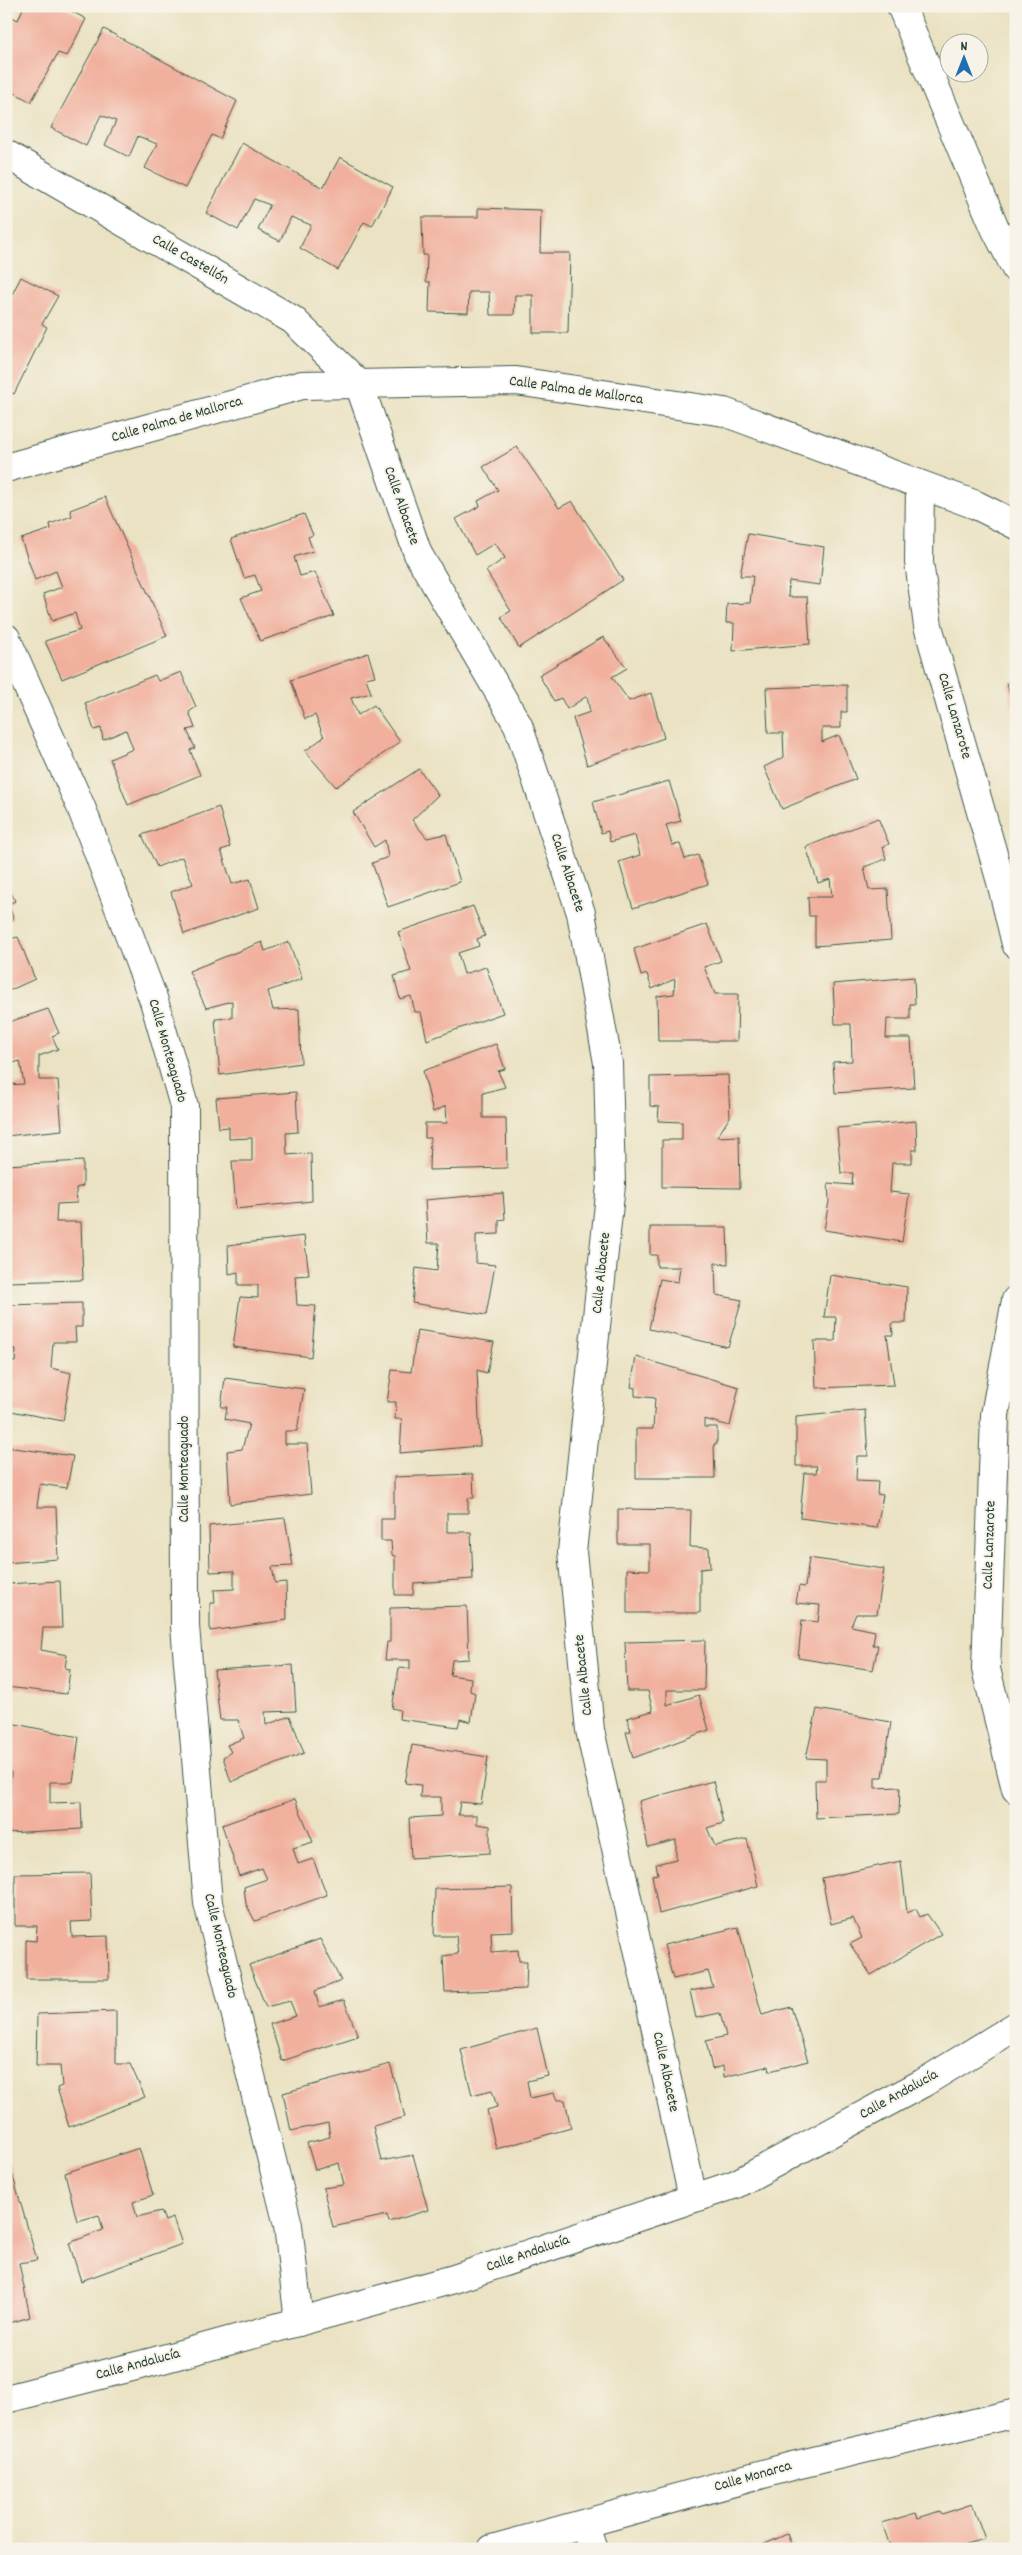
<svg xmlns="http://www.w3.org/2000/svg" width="1022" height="2555" font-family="Dekko,sans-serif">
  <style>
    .building { fill: #f1b09d }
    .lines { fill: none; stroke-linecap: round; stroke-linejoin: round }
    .minor-casing { stroke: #3d5649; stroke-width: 30 }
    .minor { stroke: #fff; stroke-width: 28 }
    .labels { text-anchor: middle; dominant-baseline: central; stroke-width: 4; stroke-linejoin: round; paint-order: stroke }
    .street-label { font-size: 15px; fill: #1f3d34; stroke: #f7f3e8 }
  </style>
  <rect width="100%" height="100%" fill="#f7f3e8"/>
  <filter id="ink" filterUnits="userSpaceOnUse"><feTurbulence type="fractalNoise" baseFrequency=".02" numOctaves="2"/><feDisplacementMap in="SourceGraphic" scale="10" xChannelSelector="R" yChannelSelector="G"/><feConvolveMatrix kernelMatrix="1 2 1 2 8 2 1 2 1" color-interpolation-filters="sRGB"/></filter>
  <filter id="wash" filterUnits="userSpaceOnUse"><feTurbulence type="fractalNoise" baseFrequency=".0096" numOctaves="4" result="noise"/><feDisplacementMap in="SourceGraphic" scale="20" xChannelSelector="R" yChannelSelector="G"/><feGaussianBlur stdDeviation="1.12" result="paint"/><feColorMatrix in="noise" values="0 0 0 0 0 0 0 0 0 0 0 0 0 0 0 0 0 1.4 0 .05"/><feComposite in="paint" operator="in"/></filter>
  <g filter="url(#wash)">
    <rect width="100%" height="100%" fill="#eae2c2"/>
    <g id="blocks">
      <g class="building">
        <polygon points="24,6 62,6 86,19 67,56 58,53 31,102 6,88 6,14 18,20"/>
        <polygon points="104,29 237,101 220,139 212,135 185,188 145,168 157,144 138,136 129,157 105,145 116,121 101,115 86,146 51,128"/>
        <polygon points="242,143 323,188 340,157 393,187 372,226 364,222 338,270 300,248 311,225 291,217 280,241 258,230 270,205 254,199 238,230 206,213"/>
        <polygon points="478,208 541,210 540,253 570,253 568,333 533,333 533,295 515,295 514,315 490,315 489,292 469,292 468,313 429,312 430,282 426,282 427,255 423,255 422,217 478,217"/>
        <polygon points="21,277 58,296 42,324 47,327 14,394 6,390 6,294 11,296"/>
        <polygon points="517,447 559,508 572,501 623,580 519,648 501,617 511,611 486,571 505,558 495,543 475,555 456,519 480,506 478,501 498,490 483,467"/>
        <polygon points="105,497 167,636 62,679 45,641 80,630 75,613 52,621 43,594 62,587 56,571 35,580 21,539 51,529 50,524 72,516 70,510"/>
        <polygon points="304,514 313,535 308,537 313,551 294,557 300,576 315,572 334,616 260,641 241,598 261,591 255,575 244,578 231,539"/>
        <polygon points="748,534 824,547 820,585 789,581 788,597 807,597 810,644 733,651 734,623 726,623 727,604 750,603 753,576 740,576"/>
        <polygon points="603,637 627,668 612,677 629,701 651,693 664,738 587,765 573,718 590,712 587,696 567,709 561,698 554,701 539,675"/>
        <polygon points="368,653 375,676 366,678 371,693 351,698 358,715 374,705 400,742 336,787 305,751 324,737 315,715 305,719 291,680"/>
        <polygon points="181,672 196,707 189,712 195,728 187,730 195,748 190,750 200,775 128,805 110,759 133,749 126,730 103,740 101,728 94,730 85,703 155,675 158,681"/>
        <polygon points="1016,681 1016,719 1015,719 1007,683"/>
        <polygon points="847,685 847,712 841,712 841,728 822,728 822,742 839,735 856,779 782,809 764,767 784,757 783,733 768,733 766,688"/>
        <polygon points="419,769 438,795 412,820 427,838 446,834 460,882 388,907 372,863 388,857 385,840 374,847 353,812"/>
        <polygon points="669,781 681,821 666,825 672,845 680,844 685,859 698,855 708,884 633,908 619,862 640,855 635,835 610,842 608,831 601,833 593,802"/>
        <polygon points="219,807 230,847 221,850 232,884 250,879 259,908 184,934 171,892 193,884 182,857 157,867 142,835"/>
        <polygon points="878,818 889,844 883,847 886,859 864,867 869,890 888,889 891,940 815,946 815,916 809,916 808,897 832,897 830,879 818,883 806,847"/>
        <polygon points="6,882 15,901 9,904 13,919 6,921"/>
        <polygon points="473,906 485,936 477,939 479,946 458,953 464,974 486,967 503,1013 427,1040 421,1012 415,1012 411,996 400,999 394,976 411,971 398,932"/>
        <polygon points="707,924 721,961 704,967 715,994 738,994 737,1041 658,1041 657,996 674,994 675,979 652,989 647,974 641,976 634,949"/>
        <polygon points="18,937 35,979 6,992 6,940"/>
        <polygon points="262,942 265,951 289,942 302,979 268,991 273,1010 299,1009 301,1063 220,1075 215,1019 232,1018 232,1001 206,1008 189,971"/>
        <polygon points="914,977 915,1004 910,1004 910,1019 887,1019 886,1038 911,1038 914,1088 835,1093 833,1062 852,1061 851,1024 835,1024 833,984"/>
        <polygon points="48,1009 59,1033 52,1036 58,1049 39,1056 39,1080 58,1080 62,1130 6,1136 6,1085 24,1084 20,1061 6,1065 6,1023"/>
        <polygon points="496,1044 505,1069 498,1071 505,1087 483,1093 483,1118 506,1118 507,1168 429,1170 430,1138 425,1138 425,1123 447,1123 446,1106 433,1112 423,1071"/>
        <polygon points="728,1075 730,1117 717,1137 739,1136 740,1188 662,1187 662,1140 682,1140 682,1122 658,1121 659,1107 650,1106 650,1077"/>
        <polygon points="296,1092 298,1132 286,1133 287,1155 311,1153 312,1201 236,1209 232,1161 252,1161 252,1138 229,1139 229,1127 219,1128 216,1098"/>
        <polygon points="916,1121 917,1150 912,1150 912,1163 892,1163 890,1192 909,1194 902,1242 824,1230 829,1201 828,1183 852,1185 853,1173 841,1173 837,1128"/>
        <polygon points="83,1161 83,1186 76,1188 77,1203 57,1204 56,1222 81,1222 83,1280 6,1282 6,1165"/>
        <polygon points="503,1193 505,1219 499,1220 499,1234 476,1235 476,1263 495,1265 486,1315 412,1303 416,1268 437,1271 439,1243 428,1243 425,1200"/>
        <polygon points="650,1227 727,1227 728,1264 715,1263 716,1295 742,1300 728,1347 649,1329 660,1279 678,1282 680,1267 657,1267 657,1255 650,1255"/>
        <polygon points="304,1236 309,1275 295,1276 297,1305 316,1306 311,1357 233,1347 240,1297 258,1298 258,1285 238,1285 238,1272 229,1274 228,1245"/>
        <polygon points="830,1275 907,1287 906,1323 892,1323 893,1335 887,1335 894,1385 816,1388 814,1341 835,1341 836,1317 824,1317"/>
        <polygon points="82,1303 82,1327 75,1327 76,1342 53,1342 51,1368 71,1373 63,1421 6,1410 6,1361 15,1362 16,1349 6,1349 6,1305"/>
        <polygon points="417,1330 494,1342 487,1373 477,1370 480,1446 400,1453 402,1419 395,1419 396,1402 387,1402 392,1370 411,1372"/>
        <polygon points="636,1357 739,1387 730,1426 704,1419 704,1427 717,1427 717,1444 714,1444 715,1478 636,1478 636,1429 653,1429 655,1398 635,1396 635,1388 631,1387"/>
        <polygon points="225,1378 304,1389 297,1431 285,1431 285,1444 307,1444 311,1494 230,1504 227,1451 242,1449 249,1424 225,1419 227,1407 221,1407"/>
        <polygon points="865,1410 868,1456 857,1456 856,1481 878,1482 877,1494 883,1495 877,1528 800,1518 804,1473 816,1473 817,1466 796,1466 796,1417"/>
        <polygon points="6,1447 73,1456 67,1488 40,1484 37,1507 56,1507 58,1559 6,1563"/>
        <polygon points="473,1474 474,1498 468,1498 468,1513 447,1513 447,1532 471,1532 473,1579 414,1583 413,1595 395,1595 395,1556 392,1555 391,1541 381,1541 381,1519 394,1519 394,1477"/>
        <polygon points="618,1509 691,1510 690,1547 709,1548 710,1568 700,1569 700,1613 627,1613 627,1569 650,1570 650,1544 618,1544"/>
        <polygon points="285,1518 293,1566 272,1567 275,1583 286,1582 287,1620 210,1631 210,1603 215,1603 214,1590 234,1589 234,1571 210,1572 209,1526"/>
        <polygon points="809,1558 884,1569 877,1614 856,1614 851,1626 875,1631 873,1645 878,1645 873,1670 798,1658 802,1620 818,1622 820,1605 796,1603 799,1586 805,1587"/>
        <polygon points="60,1581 62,1628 43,1628 41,1650 67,1655 65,1668 70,1669 67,1694 6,1687 6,1584"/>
        <polygon points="467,1606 469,1659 452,1660 450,1675 471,1678 470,1691 475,1693 471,1722 460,1719 458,1727 399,1719 400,1710 392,1708 399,1668 410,1669 410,1660 385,1660 387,1642 390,1642 390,1608"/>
        <polygon points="705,1640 704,1690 667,1690 667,1705 699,1695 709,1730 633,1758 626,1732 631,1731 627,1718 653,1711 648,1691 627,1691 625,1642"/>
        <polygon points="293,1665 296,1711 265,1712 266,1725 290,1716 304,1753 231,1782 223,1757 231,1752 227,1745 244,1738 238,1720 220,1720 214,1670"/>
        <polygon points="817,1709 891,1722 883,1777 875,1777 875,1788 900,1787 899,1814 816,1818 815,1780 826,1780 826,1759 806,1758"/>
        <polygon points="6,1722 79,1737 73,1782 50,1782 50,1803 81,1802 82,1829 6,1833 6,1795 10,1794 11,1772 6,1772"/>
        <polygon points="412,1745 488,1757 481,1804 460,1802 458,1815 477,1815 477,1824 490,1826 490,1853 411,1858 409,1818 441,1816 441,1797 420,1797 421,1785 405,1783"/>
        <polygon points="713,1781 723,1823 707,1828 715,1846 747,1839 758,1886 659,1914 652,1875 658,1874 656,1864 676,1859 676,1840 648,1847 639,1801"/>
        <polygon points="295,1799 313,1842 293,1848 298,1864 313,1859 327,1895 255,1921 246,1904 244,1887 267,1879 262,1868 239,1876 222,1825"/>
        <polygon points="901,1861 907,1913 916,1909 920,1917 927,1914 941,1934 871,1975 850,1944 862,1938 853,1918 831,1924 822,1878"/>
        <polygon points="90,1873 92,1921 71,1922 72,1937 108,1936 109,1979 26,1979 26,1940 36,1941 37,1926 15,1926 15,1874"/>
        <polygon points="512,1887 513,1931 491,1932 492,1952 518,1950 519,1961 527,1961 526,1989 445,1992 443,1956 458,1954 456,1936 434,1936 435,1889"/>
        <polygon points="738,1927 762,2015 791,2007 808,2061 770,2071 769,2066 724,2077 723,2066 712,2069 706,2041 726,2036 720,2013 696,2018 690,1991 713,1987 708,1971 673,1979 664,1945"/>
        <polygon points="320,1939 341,1981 315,1991 319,2007 344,2000 358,2036 282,2061 270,2024 296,2016 290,2001 266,2007 249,1965"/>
        <polygon points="116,2011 116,2064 130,2064 145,2097 69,2127 57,2088 62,2086 60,2066 36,2066 37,2014"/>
        <polygon points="537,2028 548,2076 527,2081 530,2098 554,2093 557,2100 565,2100 571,2128 496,2149 487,2110 497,2107 492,2090 472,2095 461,2050"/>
        <polygon points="390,2064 405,2117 373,2126 381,2161 413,2155 428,2210 389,2222 387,2215 333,2227 323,2188 344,2185 339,2163 315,2170 307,2143 330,2137 328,2123 291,2131 283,2093"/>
        <polygon points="139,2148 153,2195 133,2202 137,2217 161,2211 165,2221 173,2218 182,2244 81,2281 69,2243 103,2230 99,2215 77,2221 65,2173"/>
        <polygon points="9,2163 37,2260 19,2263 30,2317 6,2324 6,2164"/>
        <polygon points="972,2504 985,2539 957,2546 959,2549 891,2549 882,2523 916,2513 918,2518 940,2511 942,2514"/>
        <polygon points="787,2534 793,2549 754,2549"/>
      </g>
    </g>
  </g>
  <g filter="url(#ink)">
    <use href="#blocks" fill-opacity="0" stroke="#3d5649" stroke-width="1"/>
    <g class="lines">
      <defs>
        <g id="minor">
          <polyline points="901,6 995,228 1016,269"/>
          <polyline points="6,154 293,320 359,384 418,554 518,725 581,913 608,1063 611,1185 572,1552 590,1730 693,2198"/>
          <polyline points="6,468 302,385 516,381 724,412 976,505 1016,525"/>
          <polyline points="920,485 919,562 928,626 1001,882 1016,944"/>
          <polyline points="6,638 81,807 154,1001 184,1106 185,1626 208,1903 288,2225 299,2322"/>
          <polyline points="1016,1300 995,1415 986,1669 1016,1789"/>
          <polyline points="6,2399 152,2362 454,2279 736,2184 923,2083 1016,2026"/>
          <polyline points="585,2525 593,2549"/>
          <polyline points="492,2549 792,2466 1016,2413"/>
        </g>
      </defs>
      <use href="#minor" class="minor-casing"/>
      <use href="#minor" class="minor"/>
    </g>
  </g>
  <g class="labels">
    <g class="street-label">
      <text transform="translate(190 260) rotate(30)">Calle Castellón</text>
      <text transform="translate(576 391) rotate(8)">Calle Palma de Mallorca</text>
      <text transform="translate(177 420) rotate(-16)">Calle Palma de Mallorca</text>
      <text transform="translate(401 506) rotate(71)">Calle Albacete</text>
      <text transform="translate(954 716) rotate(74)">Calle Lanzarote</text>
      <text transform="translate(567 873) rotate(72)">Calle Albacete</text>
      <text transform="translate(167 1051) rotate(74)">Calle Monteaguado</text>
      <text transform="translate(602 1273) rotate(-84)">Calle Albacete</text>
      <text transform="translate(185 1469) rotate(-90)">Calle Monteaguado</text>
      <text transform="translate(990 1545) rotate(-88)">Calle Lanzarote</text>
      <text transform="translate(584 1675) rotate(-96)">Calle Albacete</text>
      <text transform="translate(220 1946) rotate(77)">Calle Monteaguado</text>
      <text transform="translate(665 2072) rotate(78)">Calle Albacete</text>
      <text transform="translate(899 2095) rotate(-29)">Calle Andalucía</text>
      <text transform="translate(528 2254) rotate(-19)">Calle Andalucía</text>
      <text transform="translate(138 2365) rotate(-15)">Calle Andalucía</text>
      <text transform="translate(753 2477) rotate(-16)">Calle Monarca</text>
    </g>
  </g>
  <rect width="1022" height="2555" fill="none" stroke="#f7f3e8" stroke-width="25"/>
  <g transform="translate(964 58)"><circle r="24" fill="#f7f3e8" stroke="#a1aaa0"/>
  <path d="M0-4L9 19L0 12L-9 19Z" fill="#1f6fb2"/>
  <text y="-8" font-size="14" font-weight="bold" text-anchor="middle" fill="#1f3d34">N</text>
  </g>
</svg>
